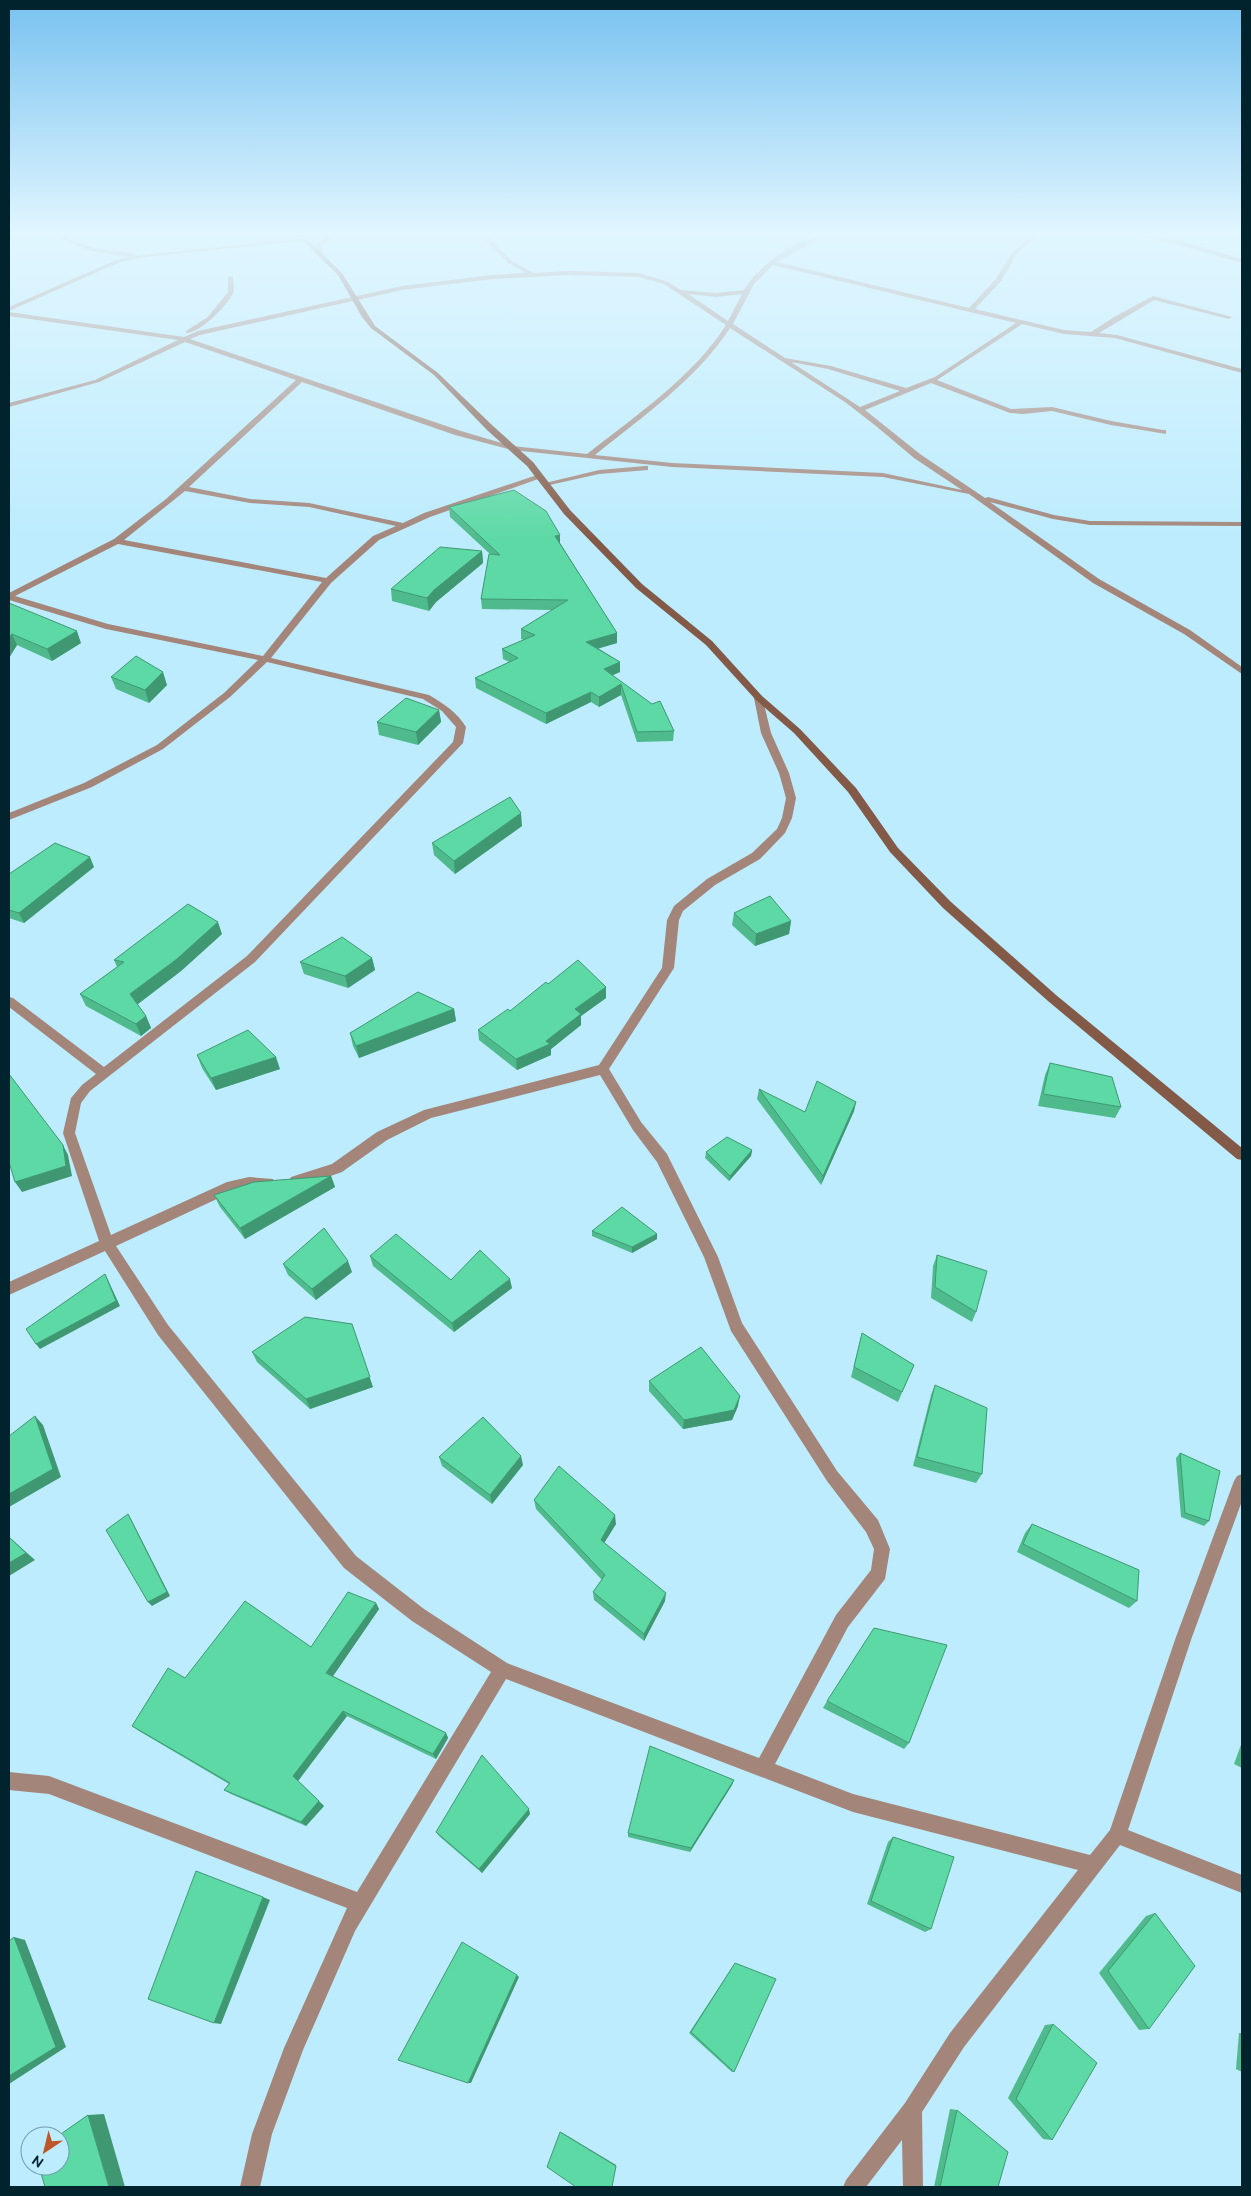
<svg xmlns="http://www.w3.org/2000/svg" width="1251" height="2196" font-family="Ubuntu,sans-serif">
  <style>
    .lines { fill: none; stroke-linecap: round; stroke-linejoin: round }
    .street { fill: #a3857a; fill-rule: evenodd }
    .secondary { fill: #835948; fill-rule: evenodd }
    .wall { fill: #4fbb8d }
    .shaded-wall { fill: #409873 }
    .building { fill: #5cd9a4; stroke: #409873 }
  </style>
  <rect width="100%" height="100%" fill="#bcecfe"/>
  <g class="lines">
    <g class="street">
      <polygon points="50,235 58,235 94,248 131,253 134,256 306,238 309,240 144,257 120,262 9,311 9,307 116,260 129,257 91,251"/>
      <polygon points="329,235 336,235 322,245 322,254 317,255 316,244"/>
      <path d="M480,235H486L512,261L534,273L569,271L639,273L668,282L681,290L716,293L744,290C757,267 800,235 827,235L777,262L969,308L996,279L1012,253L1031,235H1037L1016,255L1001,281L975,309L1064,330L1091,332L1114,317L1153,296L1232,317L1229,319L1154,300L1099,333L1117,335L1242,369V373L1115,338L1064,334L1022,324L937,380L1011,409L1052,407L1111,421L1163,430H1166V434L1111,425L1052,411L1023,414L1010,413L931,383L865,410L920,454L985,498L988,497L1054,515L1090,521L1242,522V526L1090,525L1053,519L990,502L1099,579L1190,630L1242,667V674L1184,634L1093,583L969,494L883,477L672,467L512,450L455,435L302,382L189,487L250,499L309,503L403,523L424,513L537,475L544,477L430,517L379,540L331,583L271,658L429,695C444,704 457,712 466,727L463,743L255,962L90,1091L81,1103L75,1133L111,1235L227,1182L249,1177L273,1179L275,1183L273,1187H249L234,1191L116,1246L168,1325L356,1556L424,1609L507,1663L759,1758L836,1615L871,1570L874,1549L866,1532L827,1481L731,1331L704,1257L657,1162L633,1130L600,1075L431,1118L387,1140L342,1172L305,1185H291L289,1181L291,1177L332,1164L377,1132L424,1110L599,1065L662,968L667,920L674,906L707,879L752,853L777,829L782,818L786,798L779,773L761,733L754,698L759,695L762,696L771,733L789,773L796,798L792,818L785,833L760,859L715,885L683,911L679,920L674,968L609,1069L641,1122L667,1154L718,1257L742,1323L837,1471L878,1520L890,1549L885,1579L848,1627L775,1764L853,1794L1090,1855L1110,1830L1176,1637L1234,1481L1237,1476L1242,1474V1501L1192,1637L1128,1830L1242,1875V1893L1120,1845L964,2047L922,2112L923,2187H903L902,2140L866,2187H843L846,2180L905,2103L950,2033L1078,1870L853,1812L506,1679L355,1931L303,2050L272,2134L260,2187H240L252,2134L284,2048L347,1908L49,1794L9,1790V1772L49,1776L357,1892L491,1672L412,1621L344,1568L158,1335L105,1251L9,1295V1282L99,1241L63,1133L71,1098L82,1085L96,1074L9,1007V997L13,998L104,1067L247,956L453,742L456,727L442,711L423,699L267,662L230,697L163,749L92,787L9,820V813L84,783L157,745L224,693L258,660L106,629L9,600V593L114,539L166,499L296,380L185,342L99,382L9,407V403L95,380L178,340L9,316V312L184,337L198,331L402,286L492,275L526,273L508,263ZM773,265L1016,323L935,377L906,388L831,366L785,358L733,324L754,284ZM569,275L639,277L664,284L726,325C694,376 634,417 587,454L512,446L461,431L190,339L200,335L402,290L492,279ZM688,294L716,297L742,294L728,321ZM730,328L845,402L876,426L914,458L962,490L883,473L672,463L595,455C642,417 697,379 730,328ZM791,362L828,369L900,391L860,407ZM185,491L250,503L309,507L396,526L373,536L326,578L124,540ZM118,544L322,582L263,656L108,624L15,596Z"/>
      <path d="M1134,235C1171,235 1207,249 1242,259V263L1175,244Z"/>
      <path d="M228,276L233,277C233,282 235,289 233,293C228,305 199,334 186,333V331L208,317L228,292Z"/>
      <polygon points="645,466 648,466 648,470 599,474 545,486 541,484 599,470"/>
    </g>
    <polygon class="secondary" points="297,235 303,235 342,273 375,326 438,373 493,426 533,462 570,510 642,584 712,641 762,696 800,729 856,788 898,848 951,902 1056,995 1242,1148 1242,1160 1237,1159 1048,1001 943,908 890,852 848,792 794,733 756,700 706,645 636,588 564,514 527,466 487,430 434,375 371,328 362,317 338,275"/>
  </g>
  <g class="wall">
    <polygon points="449,507 560,535 560,543 617,633 617,643 598,648 620,662 620,672 612,675 674,731 673,741 637,742 621,695 599,707 591,702 546,724 476,688 475,678 509,662 503,659 502,649 524,640 521,639 521,629 552,610 482,609 481,599 490,554 450,517"/>
    <polygon points="482,551 483,563 436,602 429,611 392,601 391,589"/>
    <polygon points="9,603 81,643 52,661 17,645 9,658"/>
    <polygon points="111,677 167,685 149,703 116,689"/>
    <polygon points="439,710 441,722 418,745 379,735 377,722"/>
    <polygon points="522,826 455,874 434,855 432,843"/>
    <polygon points="94,867 24,923 9,918 9,874"/>
    <polygon points="734,913 791,921 789,934 755,946 732,925"/>
    <polygon points="222,934 181,971 137,1005 146,1016 151,1028 141,1036 86,1006 80,994 117,967 114,960"/>
    <polygon points="372,958 375,970 348,988 304,974 300,962"/>
    <polygon points="606,987 606,998 581,1016 581,1025 551,1049 551,1055 517,1070 479,1040 478,1030 510,1011"/>
    <polygon points="454,1009 456,1021 359,1058 353,1046 350,1033"/>
    <polygon points="197,1055 280,1069 216,1090 202,1068"/>
    <polygon points="1050,1063 1121,1107 1115,1118 1038,1106 1045,1075"/>
    <polygon points="759,1089 805,1112 856,1102 854,1111 821,1185 757,1099"/>
    <polygon points="752,1150 751,1156 729,1181 705,1158 706,1152"/>
    <polygon points="331,1176 335,1187 245,1239 220,1207 214,1195"/>
    <polygon points="592,1231 657,1234 657,1239 632,1253 592,1236"/>
    <polygon points="937,1255 976,1312 972,1322 931,1298 933,1266"/>
    <polygon points="370,1256 451,1280 512,1288 454,1332 373,1266"/>
    <polygon points="283,1264 352,1272 316,1300 288,1275"/>
    <polygon points="862,1333 914,1365 898,1402 851,1377"/>
    <polygon points="252,1352 373,1387 310,1409 257,1362"/>
    <polygon points="649,1381 738,1406 732,1420 683,1429 649,1391"/>
    <polygon points="935,1385 982,1474 976,1483 913,1466 931,1395"/>
    <polygon points="1180,1453 1209,1521 1204,1526 1181,1517 1176,1458"/>
    <polygon points="439,1457 523,1465 492,1504 442,1466"/>
    <polygon points="534,1500 616,1524 604,1543 665,1601 644,1641 594,1600 593,1592 602,1580 536,1509"/>
    <polygon points="1032,1524 1137,1601 1129,1608 1017,1552 1025,1533"/>
    <polygon points="376,1603 379,1609 333,1676 446,1733 448,1738 436,1759 347,1716 298,1781 324,1806 306,1826 231,1794 224,1790 229,1784 139,1731 132,1726 185,1678 311,1647"/>
    <polygon points="827,1701 909,1743 904,1749 823,1708"/>
    <polygon points="1242,1742 1242,1768 1234,1764"/>
    <polygon points="734,1780 732,1785 690,1852 628,1837 628,1833"/>
    <polygon points="530,1814 482,1873 439,1836 436,1832"/>
    <polygon points="893,1837 931,1929 925,1932 867,1904 888,1842"/>
    <polygon points="1155,1913 1149,2029 1139,2030 1099,1973 1146,1916"/>
    <polygon points="735,1963 734,2072 732,2072 689,2033"/>
    <polygon points="1053,2024 1052,2140 1043,2139 1008,2098 1045,2025"/>
    <polygon points="1239,2033 1242,2033 1242,2072 1236,2069"/>
    <polygon points="950,2109 957,2110 998,2187 934,2187"/>
  </g>
  <g class="shaded-wall">
    <polygon points="560,535 560,545 555,536"/>
    <polygon points="482,551 483,563 436,602 429,611 427,598 434,590"/>
    <polygon points="77,631 81,643 52,661 47,649"/>
    <polygon points="617,633 617,643 587,652 586,642"/>
    <polygon points="12,634 17,645 9,658 9,638"/>
    <polygon points="620,662 620,672 604,679 604,669"/>
    <polygon points="163,672 167,685 149,703 145,690"/>
    <polygon points="621,684 621,695 599,707 599,697"/>
    <polygon points="591,692 591,702 546,724 546,713"/>
    <polygon points="439,710 441,722 418,745 416,732"/>
    <polygon points="521,813 522,826 455,874 454,861"/>
    <polygon points="90,857 94,867 24,923 19,913"/>
    <polygon points="791,921 789,934 755,946 756,934"/>
    <polygon points="218,922 222,934 181,971 135,1006 130,994"/>
    <polygon points="372,958 375,970 348,988 345,976"/>
    <polygon points="606,987 606,998 581,1016 581,1025 551,1049 551,1055 517,1070 516,1059 546,1041 575,1009"/>
    <polygon points="454,1009 456,1021 359,1058 356,1046"/>
    <polygon points="146,1016 151,1028 141,1036 136,1024"/>
    <polygon points="276,1057 280,1069 216,1090 211,1078"/>
    <polygon points="856,1102 854,1111 821,1185 823,1176"/>
    <polygon points="63,1145 68,1155 72,1176 22,1192 15,1182"/>
    <polygon points="752,1150 751,1156 729,1181 730,1176"/>
    <polygon points="331,1176 335,1187 245,1239 240,1228"/>
    <polygon points="657,1234 657,1239 632,1253 632,1247"/>
    <polygon points="348,1261 352,1272 316,1300 312,1289"/>
    <polygon points="105,1274 108,1280 120,1306 40,1349 36,1344"/>
    <polygon points="510,1279 512,1288 454,1332 452,1323"/>
    <polygon points="352,1324 373,1387 310,1409 306,1399"/>
    <polygon points="740,1396 738,1406 732,1420 683,1429 684,1420"/>
    <polygon points="35,1416 43,1425 61,1477 9,1507 9,1494"/>
    <polygon points="521,1456 523,1465 492,1504 490,1495"/>
    <polygon points="128,1514 131,1519 170,1596 152,1606 148,1602"/>
    <polygon points="615,1515 616,1524 601,1548 601,1540"/>
    <polygon points="9,1537 35,1560 9,1576"/>
    <polygon points="666,1593 665,1601 644,1641 644,1634"/>
    <polygon points="376,1603 379,1609 331,1679 326,1673"/>
    <polygon points="343,1711 347,1716 298,1781 324,1806 306,1826 301,1822 293,1776"/>
    <polygon points="446,1733 448,1738 436,1759 433,1754"/>
    <polygon points="734,1780 732,1785 690,1852 691,1848"/>
    <polygon points="529,1809 530,1814 482,1873 479,1869"/>
    <polygon points="263,1897 270,1900 221,2024 214,2023"/>
    <polygon points="14,1937 25,1940 66,2047 9,2084"/>
    <polygon points="517,1975 519,1977 471,2083 468,2083"/>
    <polygon points="104,2114 125,2187 109,2187 88,2115"/>
    <polygon points="560,2132 561,2132 616,2165 616,2166"/>
  </g>
  <g class="building">
    <polygon points="514,490 546,511 560,535 555,536 617,633 586,642 620,662 604,669 652,704 660,701 674,731 637,732 621,684 599,697 591,692 546,713 475,678 518,658 502,649 535,635 521,629 568,600 481,599 489,554 500,555 449,507"/>
    <polygon points="440,547 482,551 434,590 427,598 391,589"/>
    <polygon points="9,603 77,631 47,649 12,634 9,638"/>
    <polygon points="136,656 163,672 145,690 111,677"/>
    <polygon points="406,698 439,710 416,732 377,722"/>
    <polygon points="510,797 521,813 454,861 432,843"/>
    <polygon points="55,843 90,857 19,913 9,910 9,874"/>
    <polygon points="770,896 791,921 756,934 734,913"/>
    <polygon points="188,904 218,922 177,959 130,994 146,1016 136,1024 80,994 124,962 114,960"/>
    <polygon points="342,937 372,958 345,976 300,962"/>
    <polygon points="578,960 606,987 575,1009 581,1014 546,1041 550,1044 516,1059 478,1030 508,1009 510,1011 546,982 548,984"/>
    <polygon points="418,992 454,1009 356,1046 350,1033"/>
    <polygon points="248,1030 276,1057 211,1078 197,1055"/>
    <polygon points="1050,1063 1112,1077 1121,1107 1043,1094"/>
    <polygon points="9,1074 63,1145 66,1166 15,1182 9,1162"/>
    <polygon points="817,1081 856,1102 823,1176 759,1089 805,1112"/>
    <polygon points="727,1137 752,1150 730,1176 706,1152"/>
    <polygon points="331,1176 240,1228 214,1195 254,1182"/>
    <polygon points="622,1207 657,1234 632,1247 592,1231"/>
    <polygon points="324,1228 348,1261 312,1289 283,1264"/>
    <polygon points="396,1234 451,1280 480,1250 510,1279 452,1323 370,1256"/>
    <polygon points="937,1255 987,1271 976,1312 935,1287"/>
    <polygon points="105,1274 116,1301 36,1344 26,1329"/>
    <polygon points="305,1317 352,1324 370,1377 306,1399 252,1352"/>
    <polygon points="862,1333 914,1365 902,1392 854,1367"/>
    <polygon points="701,1347 740,1396 734,1410 684,1420 649,1381"/>
    <polygon points="935,1385 987,1408 982,1474 917,1457"/>
    <polygon points="35,1416 53,1469 9,1494 9,1436"/>
    <polygon points="483,1417 521,1456 490,1495 439,1457"/>
    <polygon points="1180,1453 1220,1471 1209,1521 1185,1513"/>
    <polygon points="559,1466 615,1515 601,1540 666,1593 644,1634 593,1592 605,1575 534,1500"/>
    <polygon points="128,1514 167,1592 148,1602 106,1530"/>
    <polygon points="1032,1524 1139,1570 1137,1601 1023,1544"/>
    <polygon points="9,1537 26,1553 9,1563"/>
    <polygon points="348,1592 376,1603 326,1673 446,1733 433,1754 343,1711 293,1776 319,1801 301,1822 224,1790 230,1783 132,1726 168,1668 185,1678 245,1601 311,1647"/>
    <polygon points="874,1628 947,1645 909,1743 827,1701"/>
    <polygon points="650,1746 734,1780 691,1848 628,1833"/>
    <polygon points="482,1755 529,1809 479,1869 436,1832"/>
    <polygon points="893,1837 954,1857 931,1929 871,1901"/>
    <polygon points="196,1871 263,1897 214,2023 148,1999"/>
    <polygon points="1155,1913 1195,1966 1149,2029 1108,1971"/>
    <polygon points="14,1937 56,2047 9,2076 9,1941"/>
    <polygon points="462,1942 517,1975 468,2083 398,2060"/>
    <polygon points="735,1963 776,1979 734,2072 691,2032"/>
    <polygon points="1053,2024 1097,2063 1052,2140 1016,2099"/>
    <polygon points="957,2110 1008,2152 998,2187 940,2187"/>
    <polygon points="88,2115 109,2187 45,2187 39,2166 60,2166 60,2136 58,2136"/>
    <polygon points="560,2132 616,2166 612,2187 576,2187 547,2167"/>
  </g>
  <linearGradient id="sky" x2="0" y2="1"><stop stop-color="#78c2f0"/><stop offset="0.43" stop-color="#e1f6ff"/><stop offset="1" stop-color="#e1f6ff" stop-opacity="0"/></linearGradient>
  <rect width="1251" height="542" fill="url(#sky)"/>
  <rect width="1251" height="2196" fill="none" stroke="#00232e" stroke-width="20"/>
  <g transform="translate(45 2151) rotate(215)"><circle r="24" fill="#bcecfe" stroke="#719cab"/>
  <path d="M0-4L9 19L0 12L-9 19Z" fill="#bd572a"/>
  <text y="-8" font-size="14" font-weight="bold" text-anchor="middle" fill="#00232e">N</text>
  </g>
</svg>
